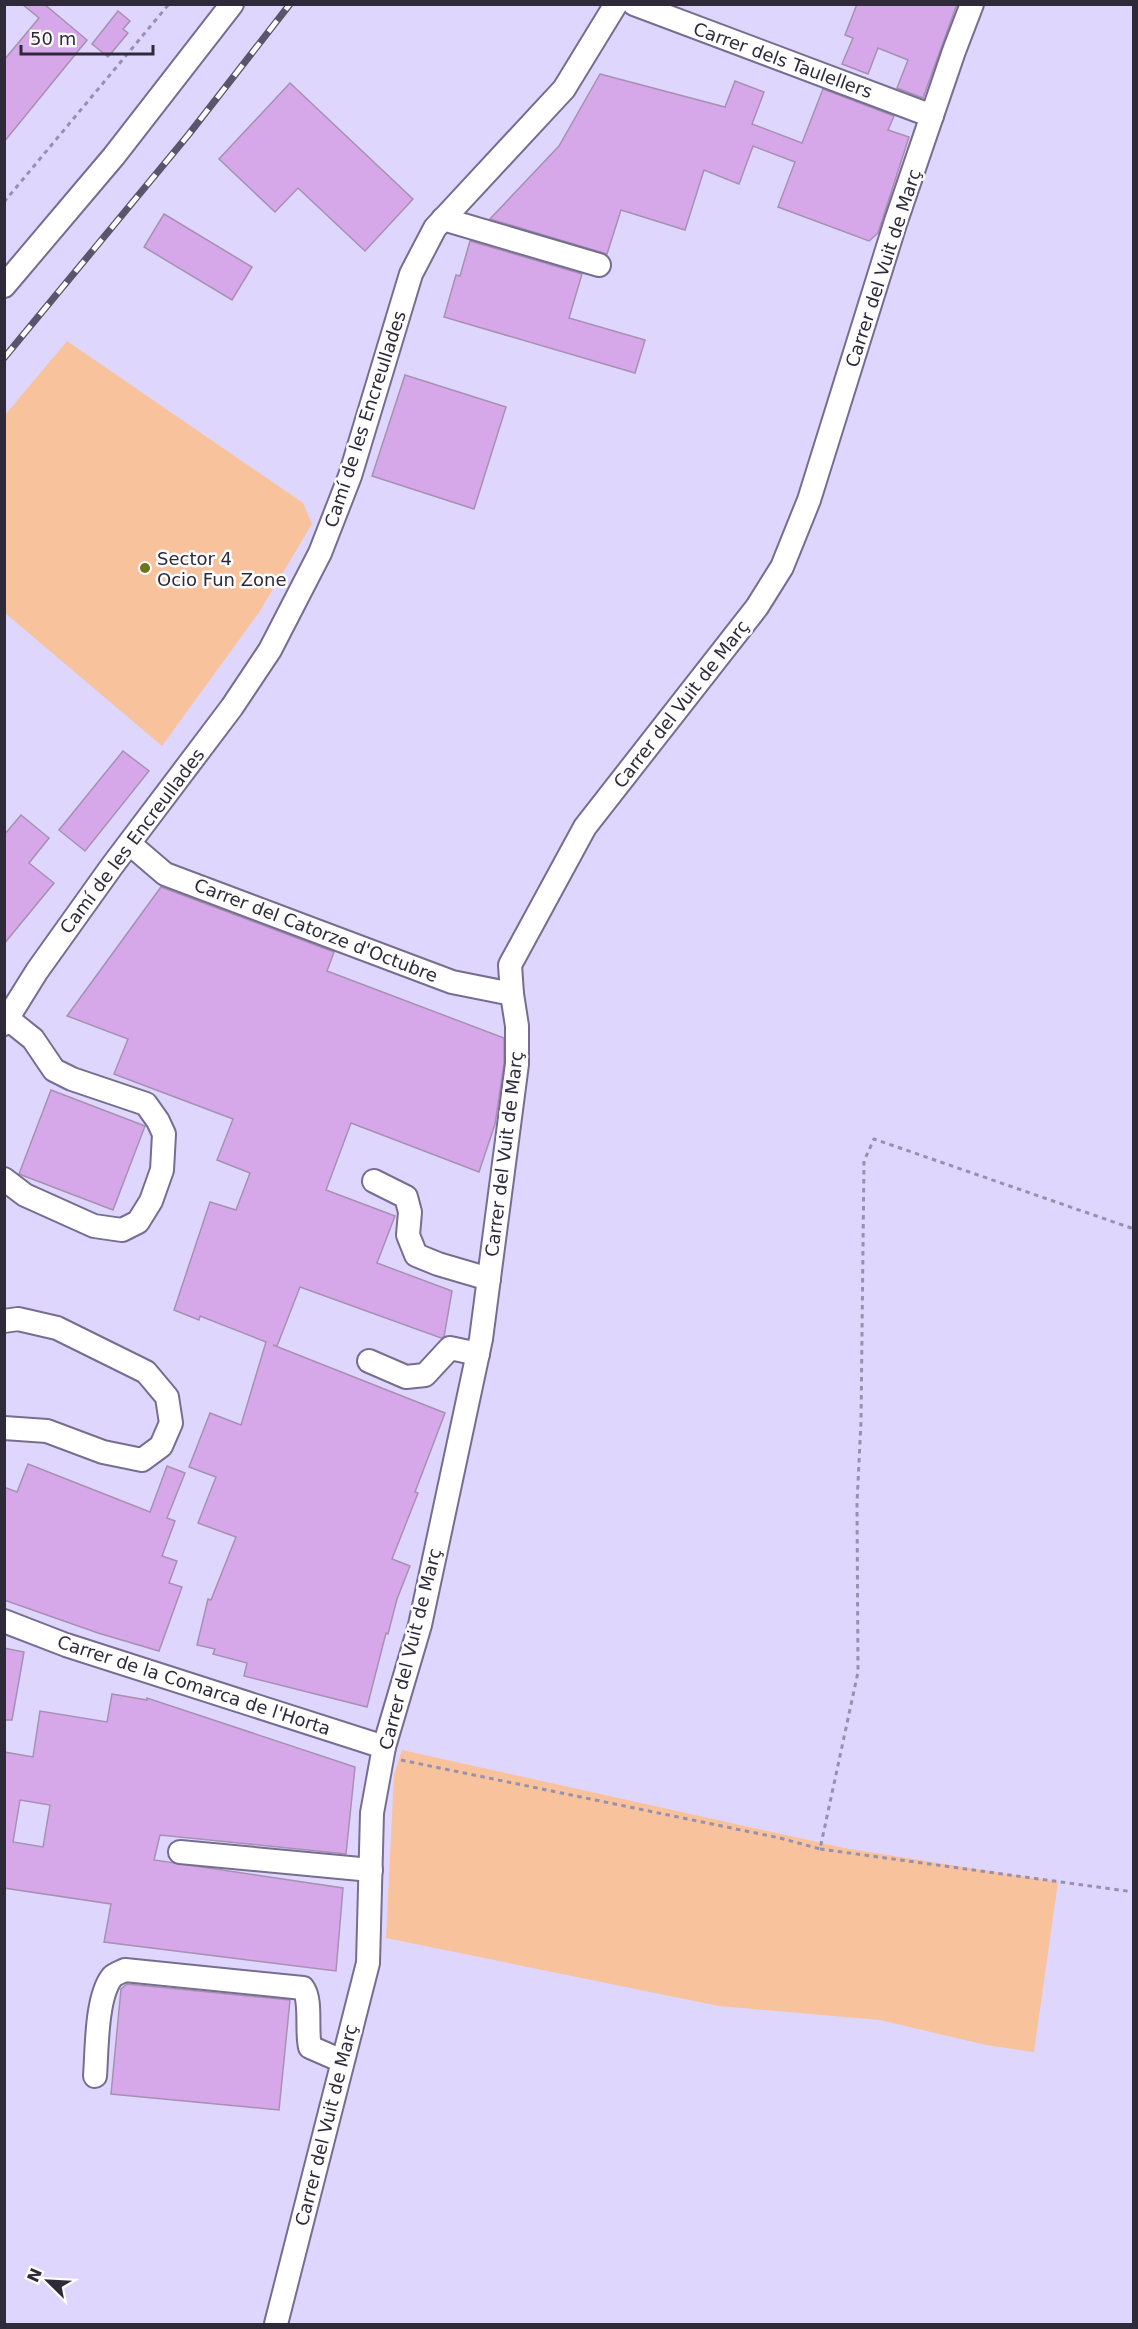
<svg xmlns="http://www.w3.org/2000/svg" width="1138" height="2329" font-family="'DejaVu Sans',sans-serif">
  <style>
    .green { fill: #f8c29c }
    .building { fill: #d7a8e9; stroke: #a790b1; stroke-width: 1.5; fill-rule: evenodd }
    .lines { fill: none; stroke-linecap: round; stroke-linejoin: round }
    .minor-casing { stroke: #766d90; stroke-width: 26 }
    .path { stroke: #9790ae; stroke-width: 3; stroke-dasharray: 4.5 4.5; stroke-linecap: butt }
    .minor { stroke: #fff; stroke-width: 22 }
    .rail-casing { stroke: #5a556a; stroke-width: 7 }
    .rail { stroke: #fdfdfd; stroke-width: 4.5; stroke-dasharray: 14; stroke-linecap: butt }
    .poi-dot { fill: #6b751f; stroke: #fdfdfd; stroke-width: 2 }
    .labels { text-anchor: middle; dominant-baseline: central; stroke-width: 5; stroke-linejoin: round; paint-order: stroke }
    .street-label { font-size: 18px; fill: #2e2a39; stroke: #fdfdfd }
    .poi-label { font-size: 18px; fill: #2e2a39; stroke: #fdfdfd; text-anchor: start }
  </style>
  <rect width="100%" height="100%" fill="#dfd6fd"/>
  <g class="green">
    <polygon points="67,341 303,503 312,524 260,611 162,746 5,613 5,415"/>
    <polygon points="402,1750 844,1848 1058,1882 1034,2052 986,2045 880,2020 719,2006 386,1938 394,1775"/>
  </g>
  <g class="building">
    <polygon points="22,4 44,4 87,40 4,142 4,60 39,18"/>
    <polygon points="857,4 957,4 923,98 897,88 908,60 878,48 868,74 842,64 853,38 845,35"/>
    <polygon points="118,11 130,21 123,29 128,33 108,57 92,44"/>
    <polygon points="600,74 725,107 735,81 764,92 752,124 802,143 823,89 894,116 888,130 909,137 878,233 869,241 778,207 795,162 753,146 739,184 704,170 685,230 621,210 607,254 490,219 559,146"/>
    <polygon points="290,83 413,199 365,251 298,188 275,212 219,159"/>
    <polygon points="164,214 252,267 232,300 144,247"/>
    <polygon points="470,241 582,274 569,318 645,340 635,373 444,317 456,275 460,276"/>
    <polygon points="405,375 506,407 474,509 372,476"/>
    <polygon points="123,751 149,771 85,851 59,830"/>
    <polygon points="21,815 49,838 29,863 54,883 4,944 4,835"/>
    <polygon points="161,887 334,952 327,971 504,1038 504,1063 495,1124 479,1172 351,1123 326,1190 395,1216 377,1263 452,1291 444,1337 441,1338 300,1287 277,1346 273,1345 445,1413 415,1492 418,1493 392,1559 410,1566 397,1599 388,1634 386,1633 367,1707 244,1676 247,1663 213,1654 215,1649 197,1645 208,1599 211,1600 236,1537 198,1523 216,1477 189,1467 210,1413 241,1425 266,1342 200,1316 199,1320 174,1310 210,1202 236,1210 250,1173 217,1160 233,1119 114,1074 128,1039 67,1016"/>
    <polygon points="51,1090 145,1126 113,1210 19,1174"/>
    <polygon points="28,1464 150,1512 167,1466 185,1473 167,1518 175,1521 162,1556 177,1561 169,1583 182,1587 159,1651 98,1633 4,1600 4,1487 17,1492"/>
    <polygon points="4,1648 24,1652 12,1720 4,1720"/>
    <path d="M112,1694L147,1700V1698L355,1767L346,1854L160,1835L154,1860L343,1888L336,1971L104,1942L111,1904L4,1888V1752L33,1757L40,1711L107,1722ZM20,1800L50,1805L43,1847L13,1842Z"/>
    <polygon points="127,1984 290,2000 279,2110 111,2094 121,1989"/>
  </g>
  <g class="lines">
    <defs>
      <g id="minor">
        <polyline points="634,4 932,116"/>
        <polyline points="443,219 599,265"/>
        <polyline points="4,286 114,156 232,4"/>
        <polyline points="130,844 165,874 452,982 512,994"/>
        <polyline points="4,1024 37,971 112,866 232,707 270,650 320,553 350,476 411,274 435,228 564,89 616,4"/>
        <polyline points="4,1179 25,1195 94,1226 122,1230 138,1222 151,1201 162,1170 164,1134 158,1121 146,1104 72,1079 54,1070 33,1039 8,1019"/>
        <polyline points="374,1181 406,1197 410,1212 408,1235 416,1255 438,1264 489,1279"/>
        <polyline points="4,1321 18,1319 57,1328 146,1372 167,1397 171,1423 161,1446 142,1460 103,1452 47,1431 4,1428"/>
        <polyline points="369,1361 406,1377 425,1375 450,1348 478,1354"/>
        <polyline points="4,1621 66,1645 384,1747"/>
        <polyline points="180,1852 371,1870"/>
        <path d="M95,2076C97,2050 96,1997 112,1977C115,1974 121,1972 125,1970L303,1988C312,2000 306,2030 310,2047L342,2061"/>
        <polyline points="276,2324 368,1963 372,1813 384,1747 420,1625 481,1339 517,1064 517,1026 512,994 510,965 585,827 757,607 782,567 809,500 896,221 954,51 972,4"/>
      </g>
    </defs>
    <use href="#minor" class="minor-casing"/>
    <g class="path">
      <polyline points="4,202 169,4"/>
      <polyline points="401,1760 780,1838 820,1849 858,1672 857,1503 861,1421 864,1161 874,1139 1134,1229"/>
      <polyline points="820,1849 1134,1892"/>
    </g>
    <use href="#minor" class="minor"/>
    <defs>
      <polyline id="rail" points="4,358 189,134 290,4"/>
    </defs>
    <use href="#rail" class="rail-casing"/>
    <use href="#rail" class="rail"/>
  </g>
  <circle class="poi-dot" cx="145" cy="568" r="6"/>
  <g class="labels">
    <g class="street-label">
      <text transform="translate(783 60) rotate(20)">Carrer dels Taulellers</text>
      <text transform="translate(883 268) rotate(-72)">Carrer del Vuit de Març</text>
      <text transform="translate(365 419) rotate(-72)">Camí de les Encreullades</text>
      <text transform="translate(681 704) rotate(-52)">Carrer del Vuit de Març</text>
      <text transform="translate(132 841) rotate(-53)">Camí de les Encreullades</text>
      <text transform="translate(316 930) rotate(21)">Carrer del Catorze d'Octubre</text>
      <text transform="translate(504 1154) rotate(-83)">Carrer del Vuit de Març</text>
      <text transform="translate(410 1649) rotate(-76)">Carrer del Vuit de Març</text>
      <text transform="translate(194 1685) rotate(18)">Carrer de la Comarca de l'Horta</text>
      <text transform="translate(326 2125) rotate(-76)">Carrer del Vuit de Març</text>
    </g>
    <g class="poi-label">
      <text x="157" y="558">Sector 4<tspan x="157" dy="21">Ocio Fun Zone</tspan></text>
    </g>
  </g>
  <rect width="1138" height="2329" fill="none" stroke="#2e2a39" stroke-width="12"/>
  <g transform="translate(48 2281) rotate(294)" stroke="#fdfdfd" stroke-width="4.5" paint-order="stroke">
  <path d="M0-4.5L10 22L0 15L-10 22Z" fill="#2e2a39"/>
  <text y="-9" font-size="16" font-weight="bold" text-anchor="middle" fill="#2e2a39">N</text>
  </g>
  <path d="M21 45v9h132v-9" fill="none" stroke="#2e2a39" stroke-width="3"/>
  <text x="30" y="45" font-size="18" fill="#2e2a39" stroke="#fdfdfd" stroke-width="4.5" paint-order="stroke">50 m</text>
</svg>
